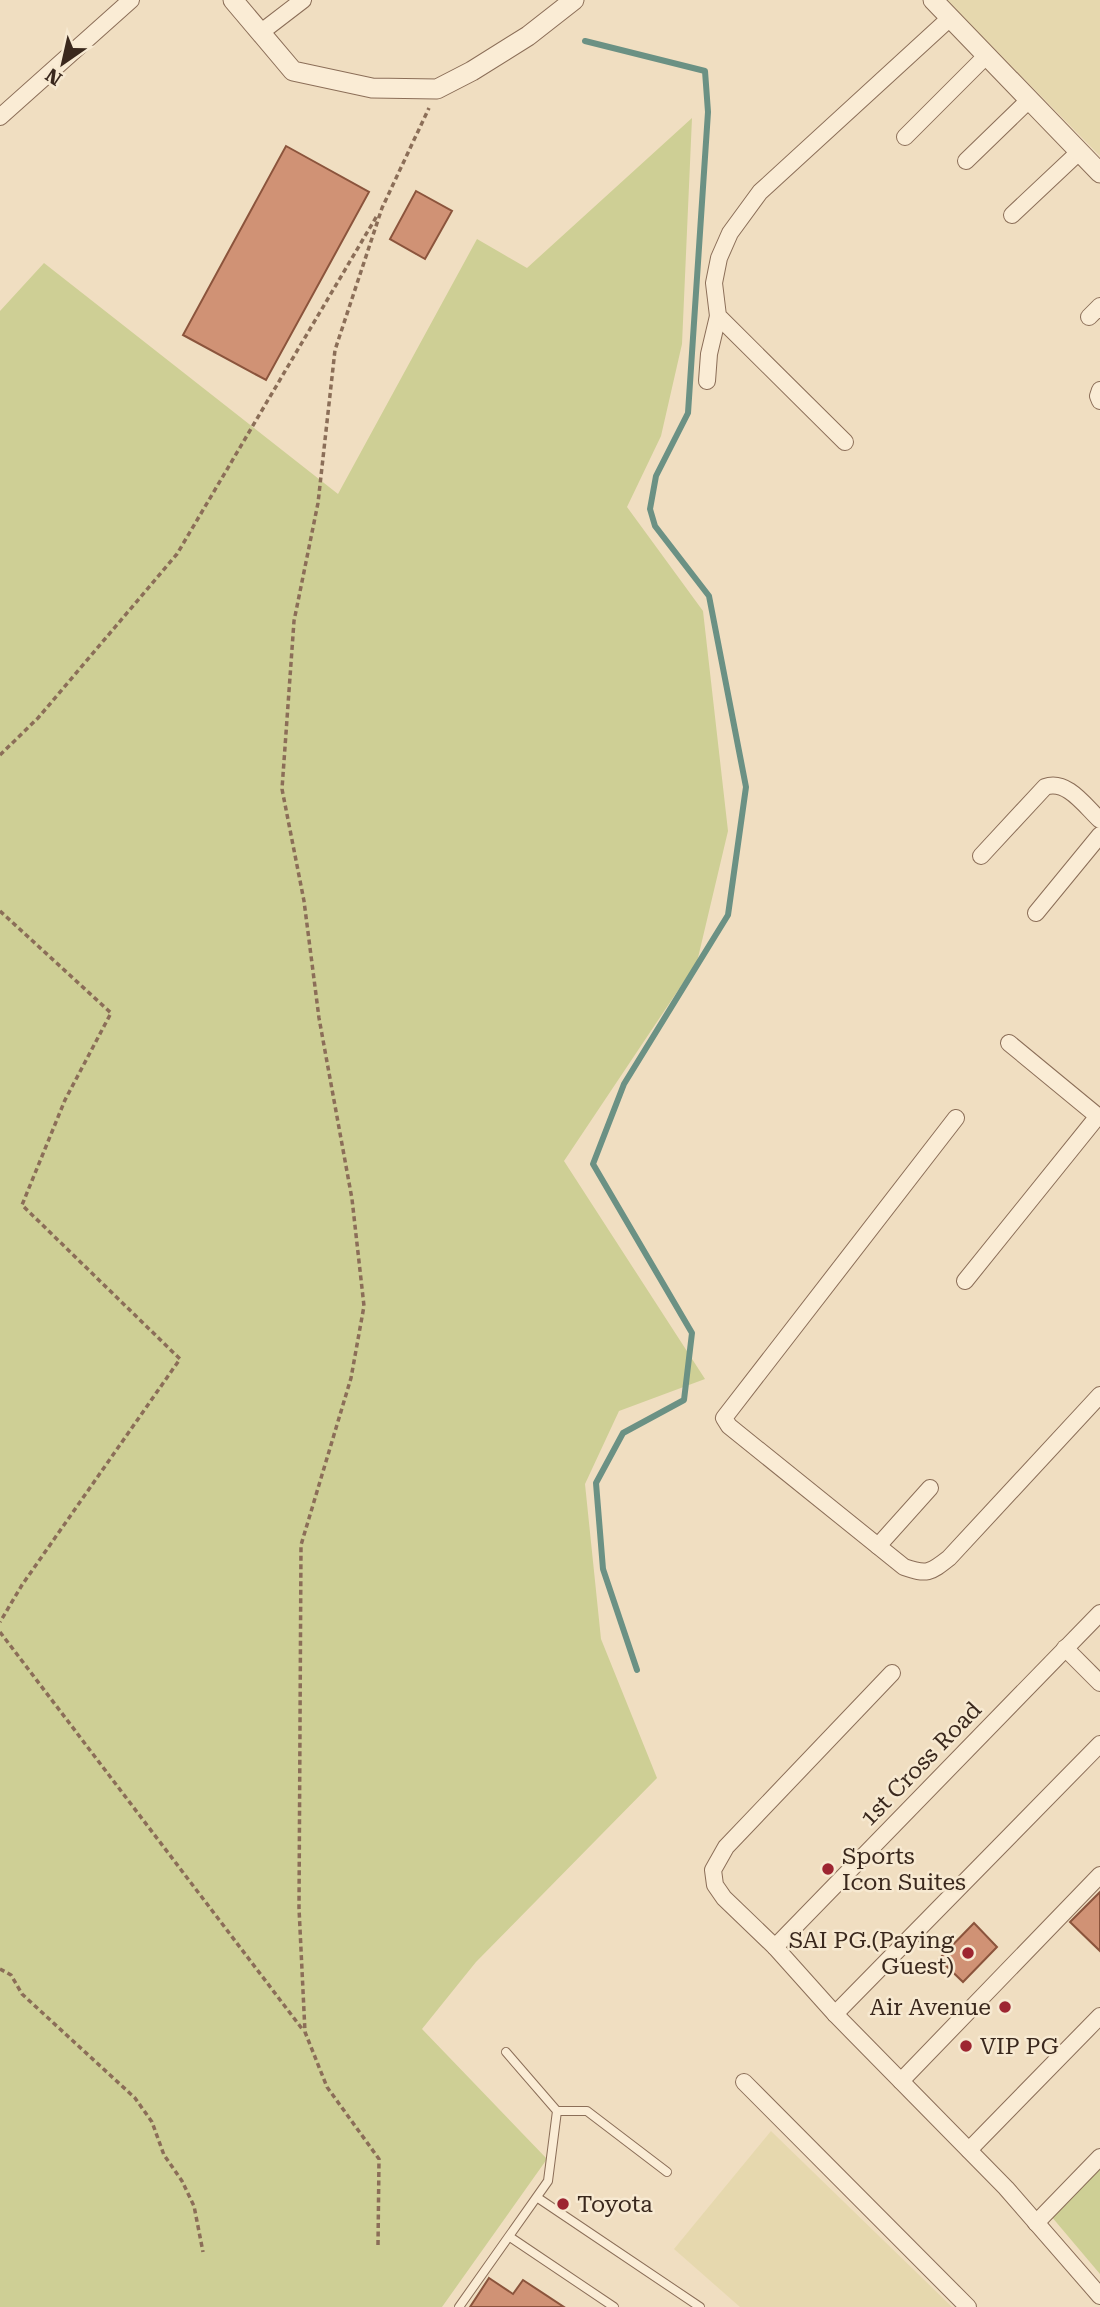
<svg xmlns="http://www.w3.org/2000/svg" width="1100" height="2307" font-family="'Roboto Serif',serif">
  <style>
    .farmland { fill: #e6d8ae }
    .green { fill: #cecf95 }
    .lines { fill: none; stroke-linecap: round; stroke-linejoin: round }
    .stream { stroke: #6b9184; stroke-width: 6 }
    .building { fill: #d09275; stroke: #8b543c; stroke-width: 2 }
    .service-casing { stroke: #8b6e58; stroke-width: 10 }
    .minor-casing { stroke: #8b6e58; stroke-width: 18 }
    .tertiary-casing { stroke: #8b6e58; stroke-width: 21 }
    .path { stroke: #8b6e58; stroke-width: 3.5; stroke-dasharray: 5 3.5; stroke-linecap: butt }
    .service { stroke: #faecd5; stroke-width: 8 }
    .minor { stroke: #faecd5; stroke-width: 16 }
    .tertiary { stroke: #faecd5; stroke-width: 19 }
    .poi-dot { fill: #9d2531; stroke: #f7e9d1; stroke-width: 2.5 }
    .labels { text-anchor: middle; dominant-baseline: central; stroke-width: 5; stroke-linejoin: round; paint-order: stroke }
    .street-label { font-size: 23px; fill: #3a281d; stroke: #f7e9d1 }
    .poi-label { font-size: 23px; fill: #3a281d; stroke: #f7e9d1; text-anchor: start }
  </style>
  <rect width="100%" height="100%" fill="#f0dec1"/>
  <g class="farmland">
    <polygon points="947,0 1100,0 1100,156 985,39"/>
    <polygon points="771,2131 952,2307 740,2307 674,2249"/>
  </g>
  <g class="green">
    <polygon points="692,118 682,344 661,436 627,507 703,611 728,831 697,962 564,1161 705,1379 619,1411 585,1484 601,1639 657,1778 476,1962 422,2029 547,2159 442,2307 0,2307 0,311 44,263 338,494 477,239 527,268"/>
    <polygon points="1100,2166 1100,2274 1051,2216"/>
  </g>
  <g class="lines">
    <polyline class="stream" points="585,41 705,71 708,112 688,413 656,476 650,509 655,526 709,596 746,787 728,915 624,1084 593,1164 692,1333 684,1400 623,1433 596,1483 603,1569 637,1670"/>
  </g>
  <g class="building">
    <polygon points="286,146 369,192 266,380 183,335"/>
    <polygon points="416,191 452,211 425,259 390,239"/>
    <polygon points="1100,1892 1100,1951 1070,1922"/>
    <polygon points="974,1923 997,1947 963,1982 939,1959"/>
    <polygon points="489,2278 513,2294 523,2280 564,2307 470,2307"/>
  </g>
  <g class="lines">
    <defs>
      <g id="service">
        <polyline points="557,2111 587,2111 667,2172"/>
        <polyline points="538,2198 700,2307"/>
        <polyline points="510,2237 614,2307"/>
        <polyline points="459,2307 548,2181 557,2111 506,2052"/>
      </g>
      <g id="minor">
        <polyline points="260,33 303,0"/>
        <polyline points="0,117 131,0"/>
        <polyline points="905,137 986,56"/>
        <polyline points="966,161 1029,100"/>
        <polyline points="1012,215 1079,152"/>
        <polyline points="1089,317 1100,306"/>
        <polyline points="707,381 709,354 718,316"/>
        <polyline points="1100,390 1098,396 1100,401"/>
        <polyline points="845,442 718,316 714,283 719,258 730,233 760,192 950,18"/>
        <path d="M981,856L1045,787C1067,779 1085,806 1100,820"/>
        <polyline points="1036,913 1100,835"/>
        <polyline points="1009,1043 1100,1118"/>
        <path d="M956,1118L724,1418L729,1426L904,1567C927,1575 930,1573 949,1558L1100,1395"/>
        <polyline points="965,1281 1098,1116"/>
        <polyline points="878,1546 930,1488"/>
        <polyline points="1065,1648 1100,1683"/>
        <polyline points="892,1673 726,1847 713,1870 715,1885 724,1898 775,1947 835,2014 1006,2188 1100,2296"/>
        <polyline points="775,1947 1100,1613"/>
        <polyline points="835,2014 1100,1744"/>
        <polyline points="901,2081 1100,1875"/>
        <polyline points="744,2082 968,2307"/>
        <polyline points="969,2150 1100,2016"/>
        <polyline points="1036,2223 1100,2157"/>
      </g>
      <g id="tertiary">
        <polyline points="233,0 293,71 372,88 437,89 472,71 528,36 574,0"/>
        <polyline points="933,0 1100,173"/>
      </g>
    </defs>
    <use href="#service" class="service-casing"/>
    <use href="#minor" class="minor-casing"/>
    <use href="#tertiary" class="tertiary-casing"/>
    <g class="path">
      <polyline points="0,755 38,718 177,554 378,214"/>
      <polyline points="0,911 111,1013 65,1100 22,1205 180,1359 22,1585 0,1622"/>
      <polyline points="0,1632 303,2030"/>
      <polyline points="0,1969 11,1975 22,1994 135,2098 152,2122 164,2155 182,2181 194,2206 203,2252"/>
      <polyline points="378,2245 379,2159 327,2087 305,2032 299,1908 301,1545 351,1378 364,1306 352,1199 319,1018 304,901 282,789 294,621 318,503 335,350 382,208 429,108"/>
    </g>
    <use href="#service" class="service"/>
    <use href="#minor" class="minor"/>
    <use href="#tertiary" class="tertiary"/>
  </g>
  <g class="poi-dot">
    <circle cx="828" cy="1869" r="7"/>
    <circle cx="968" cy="1953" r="7"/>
    <circle cx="1005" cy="2007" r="7"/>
    <circle cx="966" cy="2046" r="7"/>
    <circle cx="563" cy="2204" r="7"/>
  </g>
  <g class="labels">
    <g class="street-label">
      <text transform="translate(921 1764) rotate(-46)">1st Cross Road</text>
    </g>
    <g class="poi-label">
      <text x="842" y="1856">Sports<tspan x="842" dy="26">Icon Suites</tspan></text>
      <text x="954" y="1940" text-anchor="end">SAI PG.(Paying<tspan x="954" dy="26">Guest)</tspan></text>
      <text x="991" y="2007" text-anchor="end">Air Avenue</text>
      <text x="980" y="2046">VIP PG</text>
      <text x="577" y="2204">Toyota</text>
    </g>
  </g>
  <g transform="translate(63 63) rotate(214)" stroke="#f7e9d1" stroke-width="5" paint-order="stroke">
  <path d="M0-5L12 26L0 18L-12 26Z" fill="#3a281d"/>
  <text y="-10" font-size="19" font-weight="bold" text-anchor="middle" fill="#3a281d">N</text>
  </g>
</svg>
